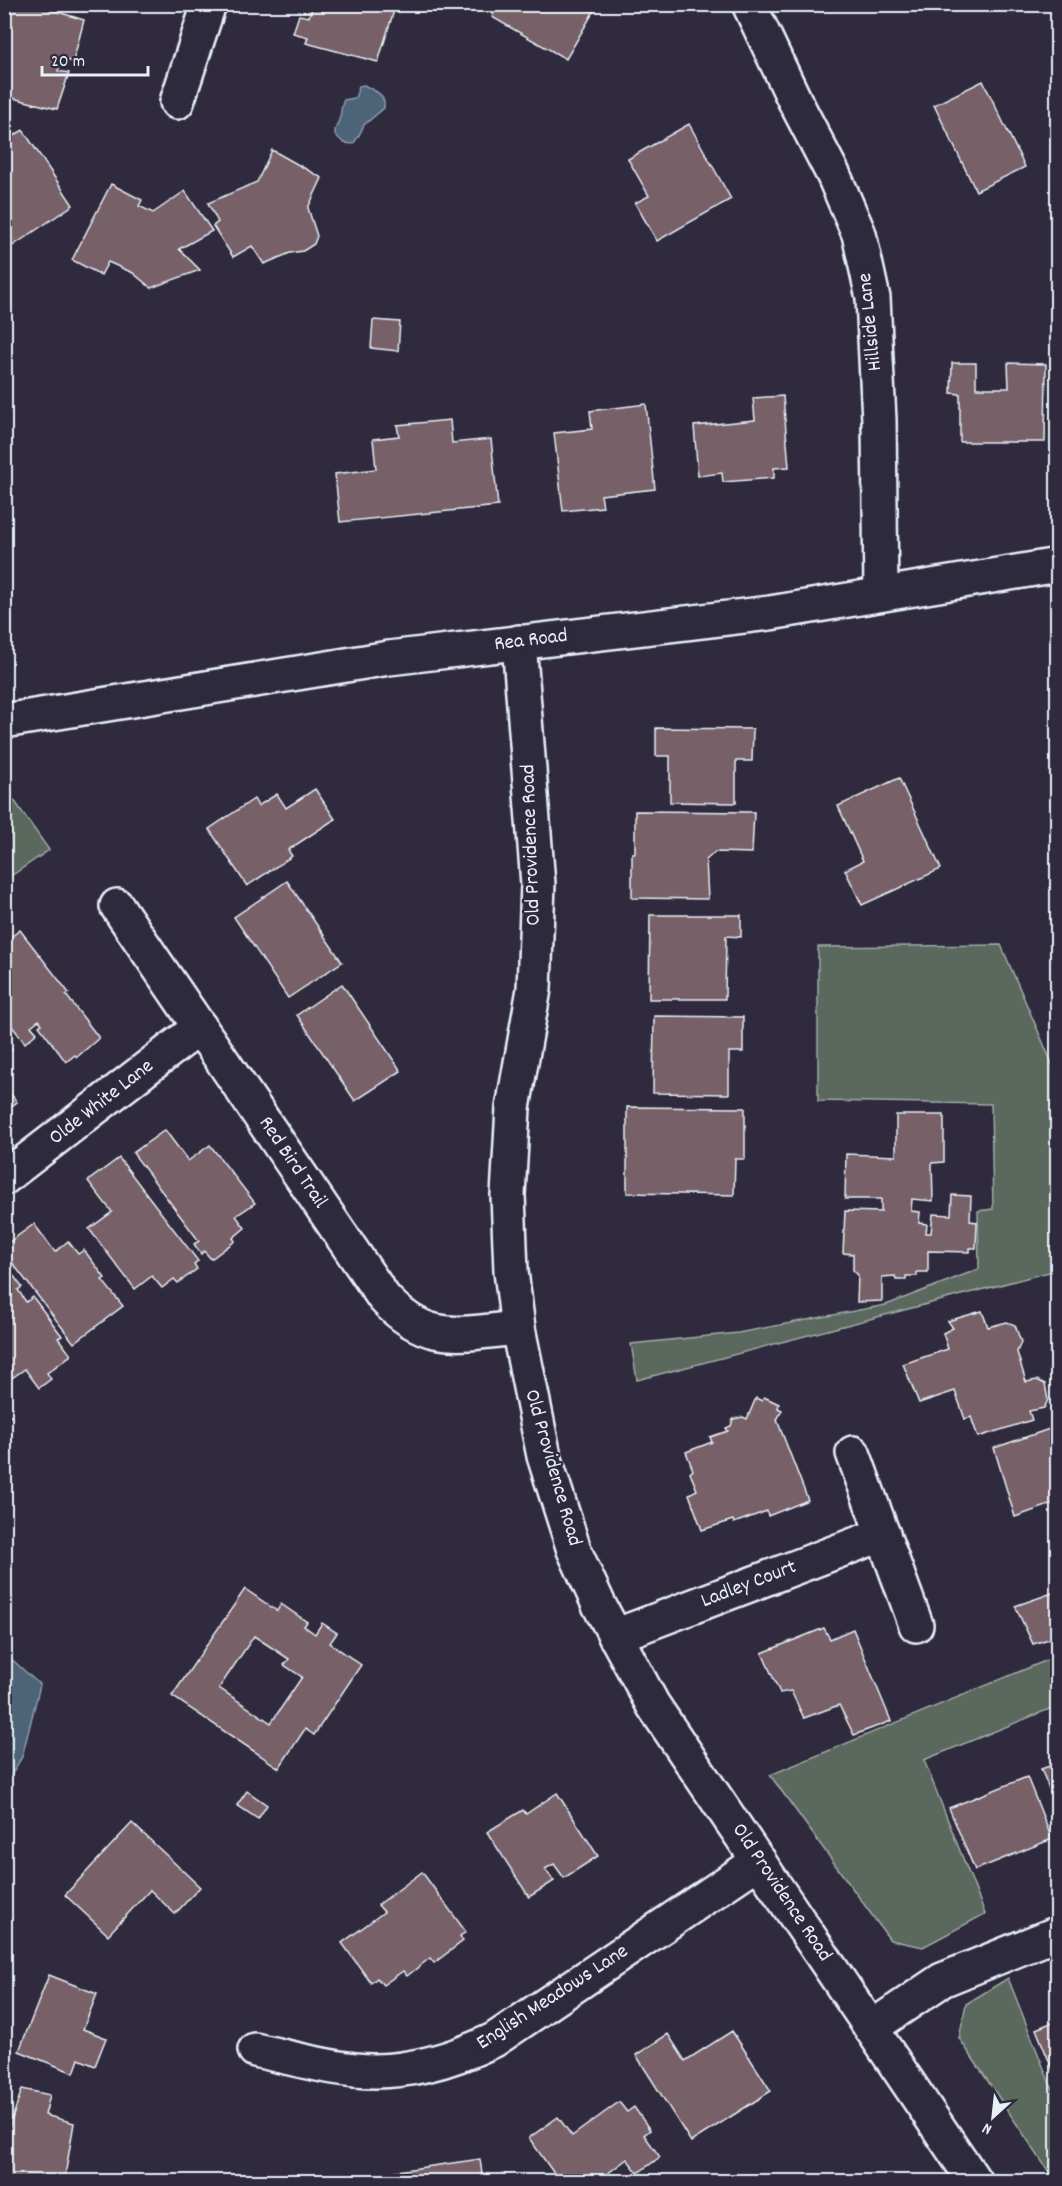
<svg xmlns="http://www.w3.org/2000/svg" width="1062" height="2186" font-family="Dekko,sans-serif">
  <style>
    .green { fill: #5a675d; stroke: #a1acaa; stroke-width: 1.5 }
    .water { fill: #4d6478; stroke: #8b9cab; stroke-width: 1.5 }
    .building { fill: #786068; stroke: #e8f1f8; stroke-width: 1.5; fill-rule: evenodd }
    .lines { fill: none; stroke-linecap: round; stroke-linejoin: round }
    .minor-casing { stroke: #e8f1f8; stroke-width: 38 }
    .major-casing { stroke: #e8f1f8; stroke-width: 38 }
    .minor { stroke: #2f2a3d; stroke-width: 33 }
    .major { stroke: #2f2a3d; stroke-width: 33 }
    .labels { text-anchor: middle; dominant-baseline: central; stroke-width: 4.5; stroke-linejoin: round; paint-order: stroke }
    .street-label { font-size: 21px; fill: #e8f1f8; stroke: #2f2a3d }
  </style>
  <rect width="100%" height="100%" fill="#2f2a3d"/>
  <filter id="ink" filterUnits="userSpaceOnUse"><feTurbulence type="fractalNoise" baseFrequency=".0167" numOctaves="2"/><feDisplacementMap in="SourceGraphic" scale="12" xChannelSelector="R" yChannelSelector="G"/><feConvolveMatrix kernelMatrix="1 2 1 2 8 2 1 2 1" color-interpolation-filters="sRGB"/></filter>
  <g filter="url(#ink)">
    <g class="green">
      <polygon points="4,786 49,850 5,880 4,880"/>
      <polygon points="1001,945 1057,1075 1057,1270 637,1380 631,1344 738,1333 886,1305 979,1269 978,1211 993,1209 991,1104 818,1101 818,947"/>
      <polygon points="1057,1656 1057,1706 924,1760 985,1914 923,1947 890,1940 770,1775"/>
      <polygon points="1008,1978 1050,2084 1057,2095 1057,2176 1053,2178 959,2038 966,2004"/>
    </g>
    <g class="water">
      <path d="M364,85C374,91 386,93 384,108L364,125L358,137L353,144L344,143L335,135C334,127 337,127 339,120C342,113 340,107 344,100L355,98L359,86Z"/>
      <polygon points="5,1653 40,1685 22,1757 5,1785"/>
    </g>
    <g class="building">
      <polygon points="5,4 32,4 84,20 73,62 62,59 58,71 69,73 57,109 4,96"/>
      <polygon points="67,4 90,4 87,10"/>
      <polygon points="109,4 128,4 126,8"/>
      <polygon points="313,4 396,4 378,62 306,43 308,37 293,33 299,15 309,17"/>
      <polygon points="499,4 598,4 566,59 492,17"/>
      <polygon points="983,81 1025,167 976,191 934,105"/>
      <polygon points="689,124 731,199 657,241 635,203 649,196 628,159"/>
      <polygon points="23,130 73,205 11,247 7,238 4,239 4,142"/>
      <polygon points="272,150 322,178 308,208 317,236 314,244 303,251 290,253 264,264 252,246 233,257 213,226 218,222 208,203 257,182"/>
      <polygon points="111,184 142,200 139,206 153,213 185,191 212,231 179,249 200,270 151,288 133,273 108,262 101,275 72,260"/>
      <polygon points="373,320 400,322 398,351 371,348"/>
      <polygon points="952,363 976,363 976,388 1009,388 1008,363 1046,364 1045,442 960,442 960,394 951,393"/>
      <polygon points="783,396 789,467 774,468 774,478 723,482 722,473 698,476 694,426 755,420 753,398"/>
      <polygon points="646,404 655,489 601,495 603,507 563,511 554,433 592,429 590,411"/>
      <polygon points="450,420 452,443 491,439 498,506 340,522 335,474 376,469 373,439 399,436 397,425"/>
      <polygon points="656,728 753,729 752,761 736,761 736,803 670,802 670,756 656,756"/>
      <polygon points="899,778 941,869 862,905 845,870 863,861 838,806"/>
      <polygon points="315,789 335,819 288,850 292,856 247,886 209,829 254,799 258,806 277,794 286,808"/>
      <polygon points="635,811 754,812 752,853 715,852 706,860 708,899 632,898 632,853 635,853"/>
      <polygon points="287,881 342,962 288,998 234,917"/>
      <polygon points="650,915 741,915 741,937 726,936 725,999 649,999"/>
      <polygon points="20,930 69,993 66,995 99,1038 77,1057 75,1055 66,1062 39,1026 42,1024 39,1020 31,1026 37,1033 25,1043 4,1016 4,942"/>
      <polygon points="342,984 401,1071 355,1101 297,1015"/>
      <polygon points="654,1016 743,1017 743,1052 729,1052 729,1094 653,1093"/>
      <polygon points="4,1039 12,1050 4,1056"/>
      <polygon points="4,1085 17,1102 4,1112"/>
      <polygon points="627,1107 745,1108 745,1159 735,1159 734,1195 627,1193"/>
      <polygon points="896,1115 944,1115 944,1162 932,1163 933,1201 912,1199 911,1211 920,1212 919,1223 927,1224 926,1233 931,1233 933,1214 951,1215 952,1195 971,1196 970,1221 977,1222 976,1248 970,1248 970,1252 928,1251 928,1272 917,1272 917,1276 906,1276 906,1280 896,1280 895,1276 882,1277 882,1301 857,1302 858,1275 853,1270 853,1254 843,1253 845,1211 881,1212 881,1199 845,1199 846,1154 896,1156"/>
      <polygon points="165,1130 188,1161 210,1145 255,1203 236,1216 245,1228 233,1238 235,1241 211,1259 204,1251 201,1254 194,1244 199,1241 133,1153"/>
      <polygon points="119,1158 198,1261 194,1264 197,1269 178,1283 174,1279 162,1288 152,1276 135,1289 89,1229 112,1212 88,1181"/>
      <polygon points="34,1224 55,1252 68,1241 78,1254 84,1250 105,1278 102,1280 123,1306 74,1343 4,1252 4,1246"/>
      <polygon points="4,1263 22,1287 18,1290 26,1302 33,1297 62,1336 58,1338 71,1355 47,1373 51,1379 39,1388 25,1369 6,1382 4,1380"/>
      <polygon points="982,1311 988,1327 1007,1322 1015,1325 1021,1342 1017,1352 1026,1382 1037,1380 1045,1384 1048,1400 1044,1408 1029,1411 1032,1420 978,1437 971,1417 965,1419 955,1391 919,1403 903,1364 948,1349 943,1333 953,1328 948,1321"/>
      <polygon points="764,1397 779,1404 778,1408 782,1410 777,1420 808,1500 768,1516 767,1511 734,1523 733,1520 702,1530 689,1494 697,1490 690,1473 693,1470 686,1452 712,1442 710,1437 728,1431 726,1428 731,1426 733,1419 743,1417 747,1419 756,1398 762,1401"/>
      <polygon points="4,1408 11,1416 4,1421"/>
      <polygon points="1058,1426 1058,1502 1015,1517 994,1448"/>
      <path d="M245,1589L277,1611L281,1604L307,1622L304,1626L315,1634L322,1623L337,1633L330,1643L361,1665L314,1735L305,1729L279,1768L172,1696ZM254,1636L289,1659L284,1665L302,1677L271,1723L219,1688Z"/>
      <polygon points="1058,1591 1058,1636 1033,1644 1015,1606"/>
      <polygon points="824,1628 830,1639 853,1629 891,1721 854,1735 839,1705 804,1718 791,1691 780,1693 762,1653"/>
      <polygon points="1058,1763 1058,1810 1041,1769"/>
      <polygon points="1027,1777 1052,1839 975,1870 949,1808"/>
      <polygon points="247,1791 267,1805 258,1819 237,1805"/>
      <polygon points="557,1793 598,1856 564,1878 554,1864 545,1869 554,1881 529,1897 487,1832 523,1810 526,1814"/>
      <polygon points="132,1823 200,1887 175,1914 150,1890 108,1935 65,1895"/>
      <polygon points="422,1872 466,1932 460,1936 463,1941 434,1963 430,1958 407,1976 403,1971 383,1985 377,1978 371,1983 342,1943 384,1912 378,1905"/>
      <polygon points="49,1975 97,1994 83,2029 106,2038 95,2066 79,2059 74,2073 19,2051"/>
      <polygon points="1058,2020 1058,2083 1036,2029"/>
      <polygon points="732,2031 771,2091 691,2142 636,2055 668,2034 685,2061"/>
      <polygon points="22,2089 50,2095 45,2115 74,2123 64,2182 4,2182 4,2143"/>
      <polygon points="619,2102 627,2112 634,2107 650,2130 644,2135 660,2157 638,2173 627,2159 599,2180 600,2182 560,2182 529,2138 558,2117 572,2136"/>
      <polygon points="480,2159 483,2182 386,2182 384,2173"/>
      <polygon points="264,2174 295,2182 262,2182"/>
    </g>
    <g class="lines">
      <defs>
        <g id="minor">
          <polyline points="749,4 795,101 834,176 859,234 873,298 879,420 881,594"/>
          <polyline points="177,102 209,4"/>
          <polyline points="519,642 538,884 534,989 513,1108 508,1195 511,1271 518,1328 544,1456 574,1550 599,1605 653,1705 975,2182"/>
          <path d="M117,906L384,1298C428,1346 460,1333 518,1328"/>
          <polyline points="4,1178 200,1027"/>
          <polyline points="853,1453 916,1625"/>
          <polyline points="615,1636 883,1534"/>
          <polyline points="871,2028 942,1980 1058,1933"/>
          <path d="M255,2050C288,2057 322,2067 355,2070C404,2075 450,2061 494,2040L759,1861"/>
        </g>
        <polyline id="major" points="4,721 389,658 770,613 1058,565"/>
      </defs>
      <use href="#minor" class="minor-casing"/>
      <use href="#major" class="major-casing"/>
      <use href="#minor" class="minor"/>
      <use href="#major" class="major"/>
    </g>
  </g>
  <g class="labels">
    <g class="street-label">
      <text transform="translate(871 322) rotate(-96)">Hillside Lane</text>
      <text transform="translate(531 641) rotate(-7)">Rea Road</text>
      <text transform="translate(532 845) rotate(-92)">Old Providence Road</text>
      <text transform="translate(102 1103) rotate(-38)">Olde White Lane</text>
      <text transform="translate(292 1163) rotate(56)">Red Bird Trail</text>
      <text transform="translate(552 1468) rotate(74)">Old Providence Road</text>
      <text transform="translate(749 1585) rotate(-21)">Ladley Court</text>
      <text transform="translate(781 1893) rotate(56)">Old Providence Road</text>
      <text transform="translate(553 1998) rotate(-33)">English Meadows Lane</text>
    </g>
  </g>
  <rect width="1062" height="2186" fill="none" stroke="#2f2a3d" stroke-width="24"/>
  <rect x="12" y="12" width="1038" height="2162" fill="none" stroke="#e8f1f8" stroke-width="2" filter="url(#ink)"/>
  <g transform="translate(993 2117) rotate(207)" stroke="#2f2a3d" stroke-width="4.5" paint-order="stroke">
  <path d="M0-4.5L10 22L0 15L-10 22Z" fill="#e8f1f8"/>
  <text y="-9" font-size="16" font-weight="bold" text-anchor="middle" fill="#e8f1f8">N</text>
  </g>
  <path d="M42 66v9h106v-9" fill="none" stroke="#e8f1f8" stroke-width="3"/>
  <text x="51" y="66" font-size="18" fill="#e8f1f8" stroke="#2f2a3d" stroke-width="4.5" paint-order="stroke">20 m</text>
</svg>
